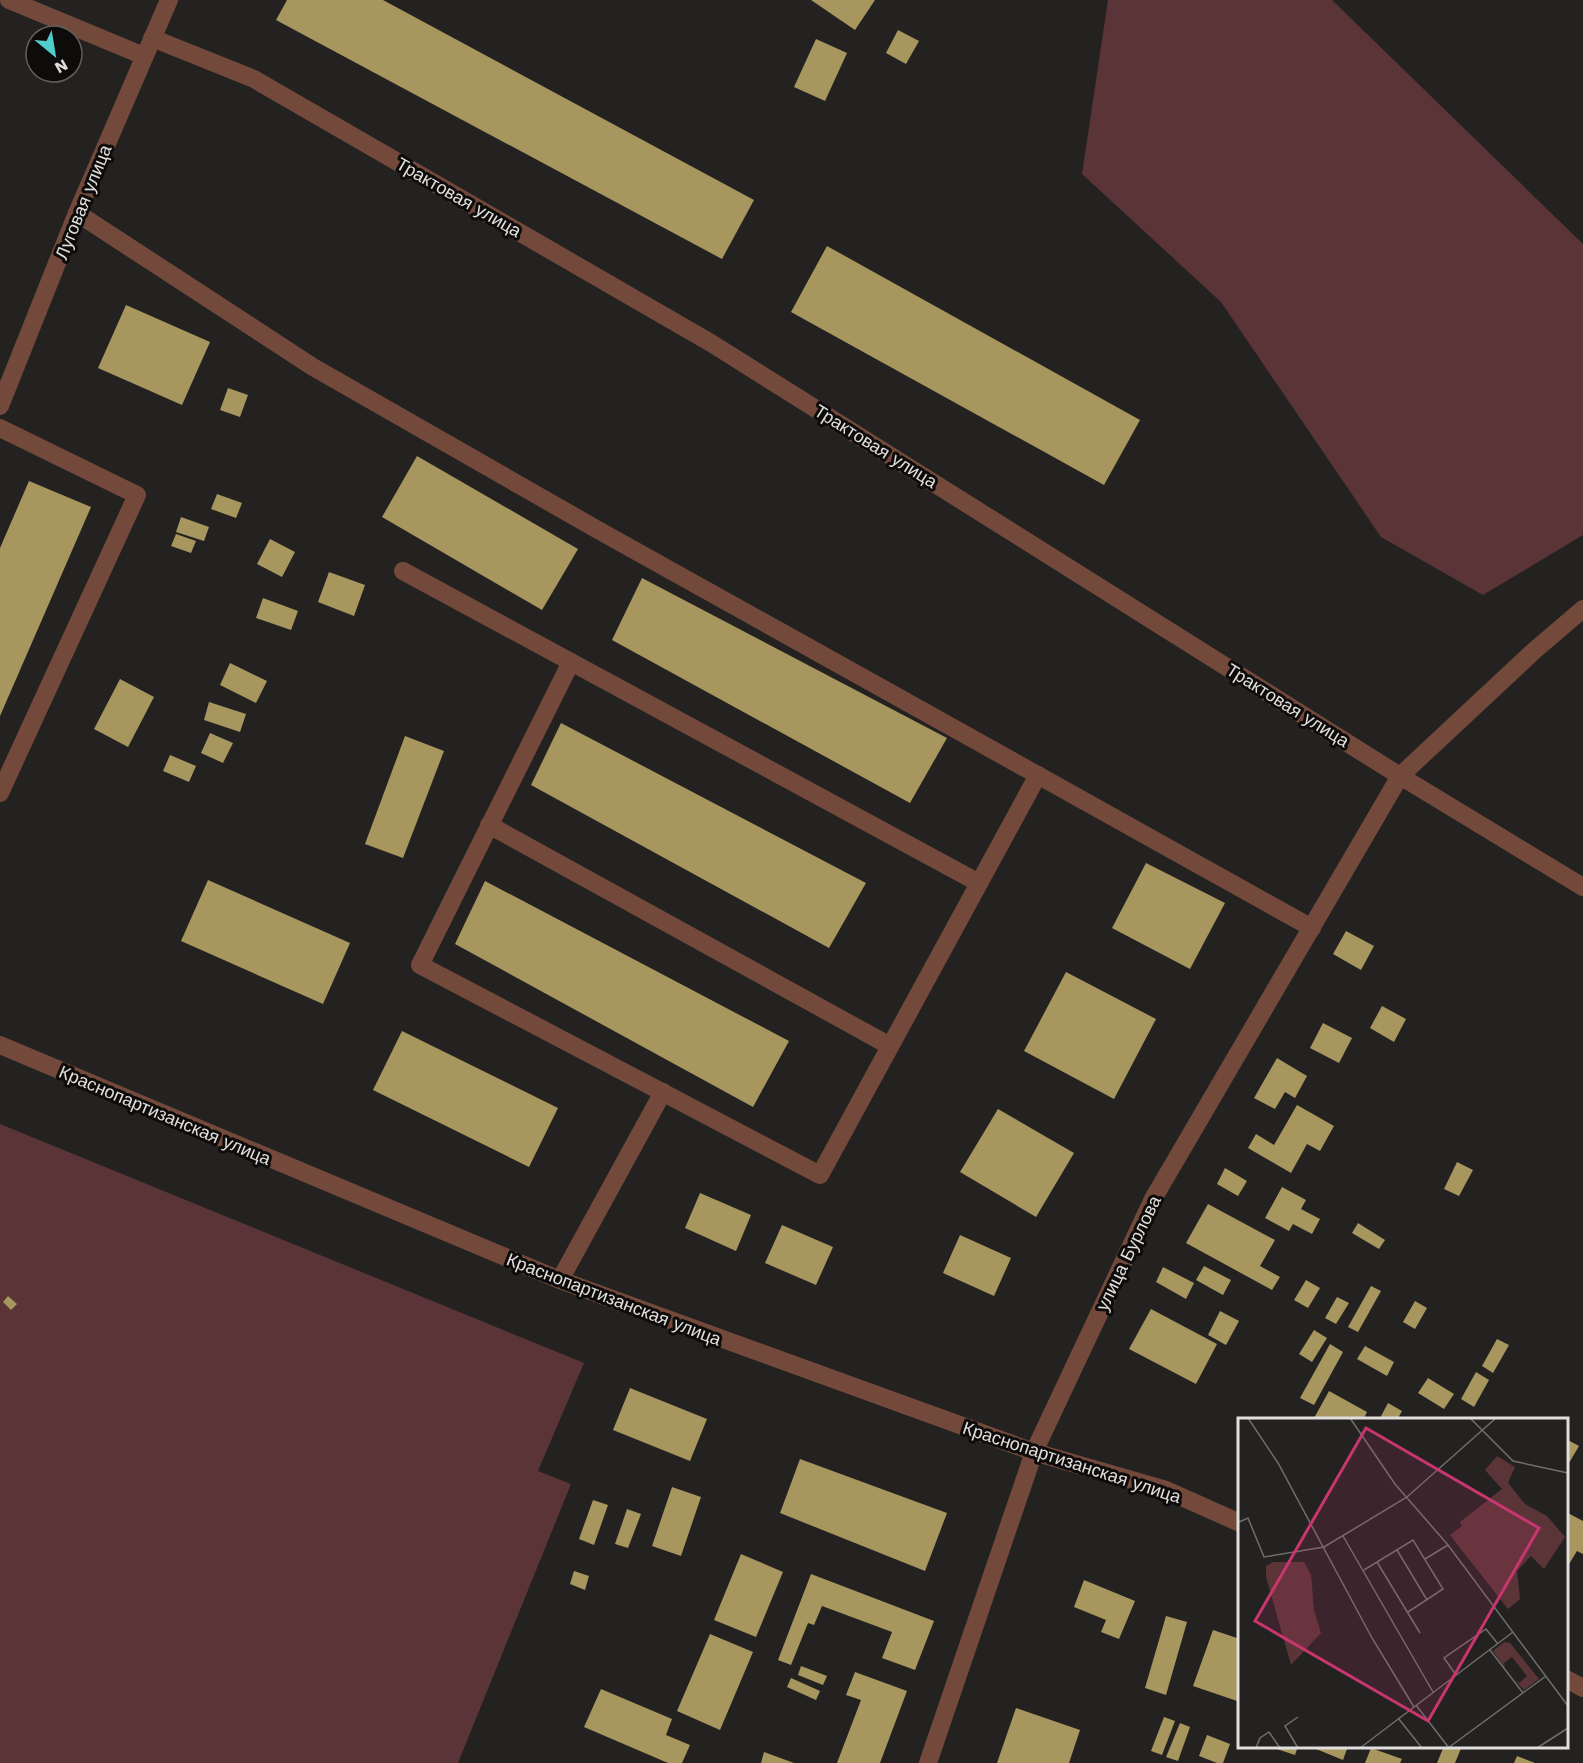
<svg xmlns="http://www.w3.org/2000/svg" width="1583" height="1763" font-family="'Work Sans',sans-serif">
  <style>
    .green { fill: #5a3437 }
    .building { fill: #a8965f }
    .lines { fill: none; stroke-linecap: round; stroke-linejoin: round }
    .minor { stroke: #72493a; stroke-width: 18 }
    .labels { text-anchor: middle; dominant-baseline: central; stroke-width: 6; stroke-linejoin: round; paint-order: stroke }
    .street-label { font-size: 18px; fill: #e1dfde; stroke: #0d0c0b }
    .inset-road { fill: none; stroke: #706e6d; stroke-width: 1.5 }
    .view { fill: #c7366f; fill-opacity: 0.15; stroke: #c7366f; stroke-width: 3 }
    .inset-edge { fill: none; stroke: #e1dfde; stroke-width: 3 }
  </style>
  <rect width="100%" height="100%" fill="#242221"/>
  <g class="green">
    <polygon points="1108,0 1332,0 1583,244 1583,535 1483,595 1381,537 1221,302 1082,174"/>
    <polygon points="0,1124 584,1363 538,1471 571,1484 458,1763 0,1763"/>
  </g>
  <g class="building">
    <polygon points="287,0 383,0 754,200 722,259 276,20"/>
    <polygon points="811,0 875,0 855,30"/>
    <polygon points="898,30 919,41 906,64 886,53"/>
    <polygon points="816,39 847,53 825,101 794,87"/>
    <polygon points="827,246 1140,420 1104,485 791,312"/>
    <polygon points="126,305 210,342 182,405 98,368"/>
    <polygon points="228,388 248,395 240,417 220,410"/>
    <polygon points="417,456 578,549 542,610 382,517"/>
    <polygon points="29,481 91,507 0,716 0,548"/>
    <polygon points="217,494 242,503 236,518 211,509"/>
    <polygon points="181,517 209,527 204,541 176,532"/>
    <polygon points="176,534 196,541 191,553 171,546"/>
    <polygon points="270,539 295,552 282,577 257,564"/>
    <polygon points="329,572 365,585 354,616 318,602"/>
    <polygon points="642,578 947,738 910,803 612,640"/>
    <polygon points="263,598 298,611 291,630 256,618"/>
    <polygon points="230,663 267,681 256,703 220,685"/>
    <polygon points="120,679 154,697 128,747 94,729"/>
    <polygon points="209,702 246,714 240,732 204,720"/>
    <polygon points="561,723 866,883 829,948 531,785"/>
    <polygon points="210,733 233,743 223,763 201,753"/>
    <polygon points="405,736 444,751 403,858 365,844"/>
    <polygon points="170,755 196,766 189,782 163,771"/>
    <polygon points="1146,863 1225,903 1190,969 1112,928"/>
    <polygon points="208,880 350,943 323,1004 181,941"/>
    <polygon points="485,881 789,1041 753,1107 455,944"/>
    <polygon points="1346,931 1374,946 1361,970 1333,954"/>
    <polygon points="1066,972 1156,1019 1114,1099 1024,1051"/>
    <polygon points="1382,1006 1406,1019 1394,1042 1370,1028"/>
    <polygon points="1323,1023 1352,1038 1339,1063 1310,1048"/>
    <polygon points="402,1031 558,1108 529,1167 373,1090"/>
    <polygon points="1277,1058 1307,1076 1295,1098 1285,1092 1275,1109 1254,1098"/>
    <polygon points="1297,1105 1334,1126 1320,1151 1307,1144 1291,1173 1248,1148 1256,1134 1274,1145"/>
    <polygon points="998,1109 1074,1153 1036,1217 960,1172"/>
    <polygon points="1457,1162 1473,1170 1459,1196 1444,1189"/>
    <polygon points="1225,1168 1247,1181 1238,1196 1217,1184"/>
    <polygon points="1282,1187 1306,1200 1301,1209 1320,1219 1312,1234 1293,1224 1289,1231 1265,1218"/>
    <polygon points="700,1193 751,1215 736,1251 685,1228"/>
    <polygon points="1208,1204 1275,1240 1260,1266 1280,1277 1272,1290 1186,1243"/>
    <polygon points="1358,1223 1385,1240 1379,1249 1352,1233"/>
    <polygon points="782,1225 833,1247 816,1285 765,1263"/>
    <polygon points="960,1235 1011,1258 994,1296 943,1273"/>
    <polygon points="1204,1266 1231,1280 1223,1295 1196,1280"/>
    <polygon points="1163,1267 1194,1283 1186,1299 1156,1282"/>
    <polygon points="1306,1280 1320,1288 1308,1308 1294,1300"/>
    <polygon points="1371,1286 1381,1291 1358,1332 1348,1327"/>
    <polygon points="8,1296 17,1304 11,1310 3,1302"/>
    <polygon points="1337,1297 1349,1303 1336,1324 1325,1318"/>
    <polygon points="1415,1301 1427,1308 1415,1329 1403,1322"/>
    <polygon points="1151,1309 1217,1344 1196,1384 1129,1349"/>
    <polygon points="1220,1311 1239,1321 1226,1345 1208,1335"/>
    <polygon points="1314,1330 1327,1338 1312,1362 1299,1354"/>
    <polygon points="1497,1339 1509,1345 1493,1373 1482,1366"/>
    <polygon points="1330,1344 1343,1352 1314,1405 1300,1398"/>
    <polygon points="1365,1346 1394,1362 1387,1376 1357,1359"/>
    <polygon points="1476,1372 1489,1380 1474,1407 1461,1399"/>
    <polygon points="1428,1378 1454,1394 1444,1409 1418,1393"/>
    <polygon points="630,1388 707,1419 690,1461 613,1430"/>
    <polygon points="1329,1391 1367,1412 1363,1420 1313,1420"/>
    <polygon points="1388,1403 1402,1411 1397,1420 1379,1420"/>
    <polygon points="1566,1439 1579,1446 1566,1468"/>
    <polygon points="800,1459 947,1513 925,1571 780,1513"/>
    <polygon points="672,1487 701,1497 681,1556 652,1546"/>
    <polygon points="593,1500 608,1505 594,1545 579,1539"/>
    <polygon points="627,1509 641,1514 628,1548 615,1544"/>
    <polygon points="1566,1512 1583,1521 1583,1554 1577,1551 1566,1569"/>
    <polygon points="741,1554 783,1572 756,1637 714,1620"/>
    <polygon points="574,1571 589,1576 585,1590 570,1584"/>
    <polygon points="811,1574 934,1621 915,1670 882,1658 892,1632 822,1606 814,1625 808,1623 791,1665 778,1660"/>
    <polygon points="1084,1580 1135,1601 1119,1639 1101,1632 1106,1620 1074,1607"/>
    <polygon points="1166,1616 1187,1622 1166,1695 1145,1688"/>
    <polygon points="1213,1630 1240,1639 1240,1702 1193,1686"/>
    <polygon points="710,1634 753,1652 720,1730 677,1711"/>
    <polygon points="801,1666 827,1676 823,1685 798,1675"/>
    <polygon points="855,1672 907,1691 880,1763 837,1763 861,1700 846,1695"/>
    <polygon points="791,1678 820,1691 816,1700 787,1687"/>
    <polygon points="601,1689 672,1719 666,1735 690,1745 682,1763 668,1763 584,1727"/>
    <polygon points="1016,1708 1080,1730 1069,1763 997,1763"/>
    <polygon points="1164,1717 1175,1721 1162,1755 1151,1751"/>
    <polygon points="1180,1723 1190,1727 1178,1761 1166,1757"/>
    <polygon points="1207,1735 1230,1744 1223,1763 1217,1763 1199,1756"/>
    <polygon points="1268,1746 1298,1746 1295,1755"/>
    <polygon points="1317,1746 1348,1746 1343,1760 1316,1749"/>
    <polygon points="1444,1746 1462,1746 1455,1763 1437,1763"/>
    <polygon points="1371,1748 1402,1759 1400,1763 1365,1763"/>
    <polygon points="764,1752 794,1763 761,1763"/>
    <polygon points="1517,1756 1535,1763 1514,1763"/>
  </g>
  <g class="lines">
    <g class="minor">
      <polyline points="9,0 144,56"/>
      <polyline points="152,38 254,79 711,343 1400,776 1583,887"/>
      <polyline points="77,213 313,367 598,530 1312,928"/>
      <polyline points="0,406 77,213 169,0"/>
      <polyline points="0,428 137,495 0,793"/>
      <polyline points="403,571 979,883"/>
      <polyline points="571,662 420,965 820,1175 1038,775"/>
      <polyline points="489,825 890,1046"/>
      <polyline points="0,1045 560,1280 1034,1452 1166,1490 1240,1523"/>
      <polyline points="560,1280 663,1092"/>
      <polyline points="1566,1679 1583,1688"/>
      <polyline points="928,1763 1034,1452 1153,1199 1400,776 1535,650 1583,609"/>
    </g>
  </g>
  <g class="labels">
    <g class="street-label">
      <text transform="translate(459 197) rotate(30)">Трактовая улица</text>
      <text transform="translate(83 202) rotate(-68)">Луговая улица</text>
      <text transform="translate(876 446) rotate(32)">Трактовая улица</text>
      <text transform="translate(1288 705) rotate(32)">Трактовая улица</text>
      <text transform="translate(165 1115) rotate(23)">Краснопартизанская улица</text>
      <text transform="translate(1128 1253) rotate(-64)">улица Бурлова</text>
      <text transform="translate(614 1299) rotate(21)">Краснопартизанская улица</text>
      <text transform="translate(1072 1462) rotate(18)">Краснопартизанская улица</text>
    </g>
  </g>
  <g transform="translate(1238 1418)">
    <rect width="330" height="330" fill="#242221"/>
    <path d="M259,38L277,49L270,65L287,86L309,98L327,119L306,151L293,138L279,153L282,181L270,191L212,117L224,108L222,104L264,71L247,52ZM35,144H66L73,157L76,192L83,215L53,247L28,159V148ZM266,224L272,225L301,261L286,272L276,261L281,265L289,258L274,239L266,245L267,250L255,233Z" fill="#5a3437"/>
    <path class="inset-road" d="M10,0L40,45L134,220L176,289M112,0L157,66L210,127L330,288M232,0L275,43L330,55M1,104L10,100L26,139L86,129L169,79L258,0M105,118L195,274M159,132L189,182M187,141L210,127M139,144L182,215M126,152L175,122L205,171L170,194M252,232L285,275M218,257L206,240L248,211L260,226M178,287L211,330M60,299L47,308L60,330M160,300L184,330M18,330L22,320L31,314L42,330M122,330L275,214M210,330L308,258M299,330L330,310"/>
    <path class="view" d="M128,10L301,110L190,303L17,203Z"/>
    <rect width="330" height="330" class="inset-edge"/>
  </g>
  <g transform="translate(54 54) rotate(150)"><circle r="28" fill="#0d0c0b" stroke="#62605f" stroke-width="1.5"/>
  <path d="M0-4.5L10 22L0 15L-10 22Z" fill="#52cdce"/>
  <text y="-9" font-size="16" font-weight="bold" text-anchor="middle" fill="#e1dfde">N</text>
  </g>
</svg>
